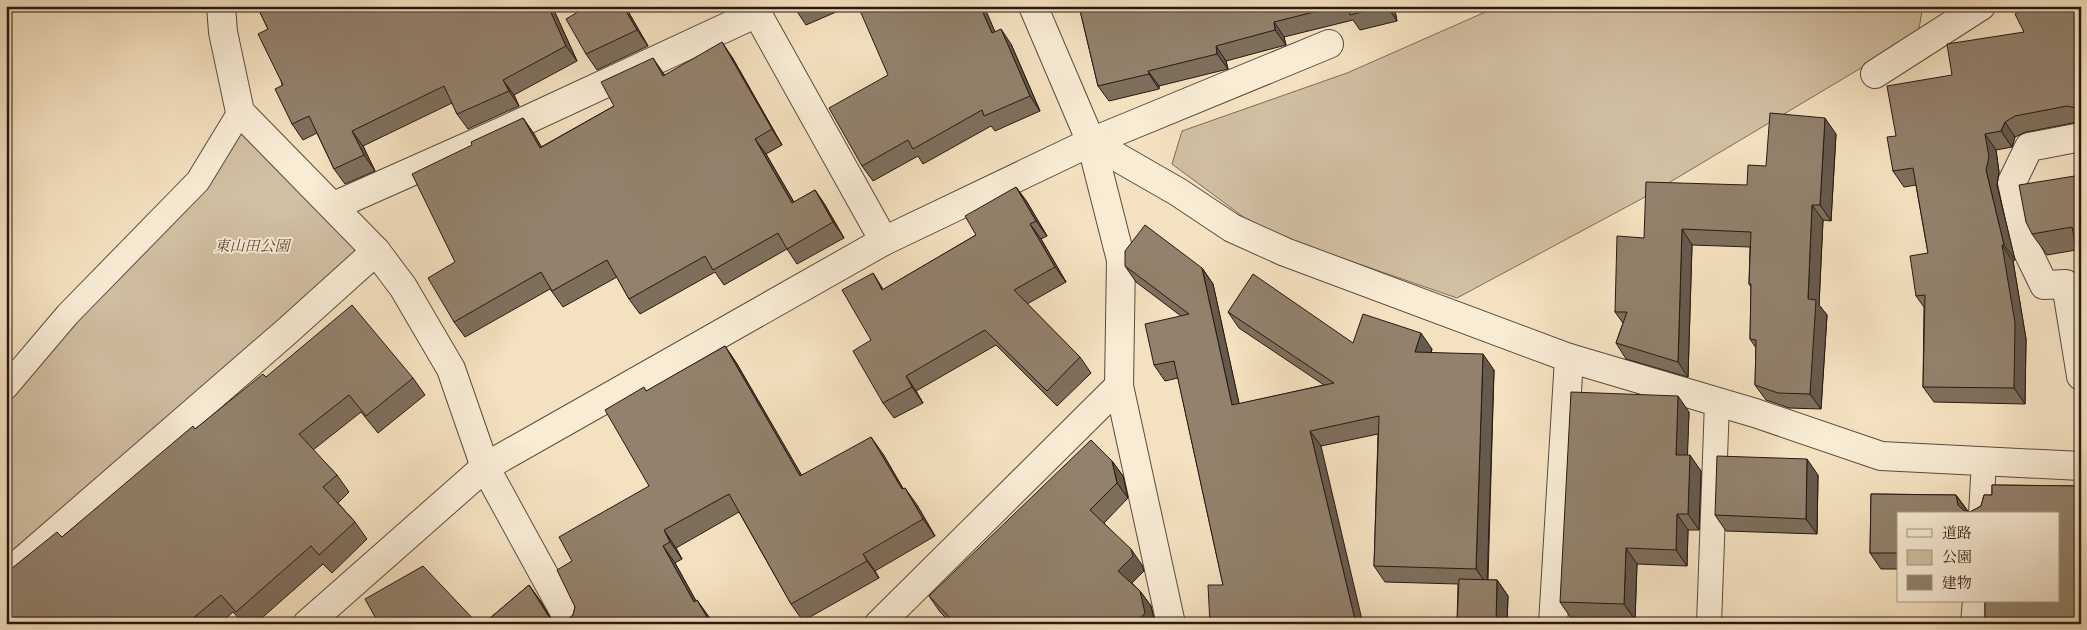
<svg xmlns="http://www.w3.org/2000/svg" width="2087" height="630" font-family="'IM FELL English','Noto Serif JP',serif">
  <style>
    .green { fill: #d1bfa2; stroke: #7c6c5a }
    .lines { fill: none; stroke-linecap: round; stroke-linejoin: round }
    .service-casing { stroke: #5a4b3e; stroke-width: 26 }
    .minor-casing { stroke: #5a4b3e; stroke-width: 30 }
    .service { stroke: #f8ecd5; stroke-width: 24 }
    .minor { stroke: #f8ecd5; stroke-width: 28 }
    .wall { fill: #7e6f5d; stroke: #271913 }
    .shaded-wall { fill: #665a4c; stroke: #271913 }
    .building { fill: #92816c; stroke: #271913 }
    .labels { text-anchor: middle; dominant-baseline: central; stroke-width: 4; stroke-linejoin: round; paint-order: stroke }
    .park-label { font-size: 15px; font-style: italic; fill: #5a4b3e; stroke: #f8ecd5 }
  </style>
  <rect width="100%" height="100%" fill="#f4e1bf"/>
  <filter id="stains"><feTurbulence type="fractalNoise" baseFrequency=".004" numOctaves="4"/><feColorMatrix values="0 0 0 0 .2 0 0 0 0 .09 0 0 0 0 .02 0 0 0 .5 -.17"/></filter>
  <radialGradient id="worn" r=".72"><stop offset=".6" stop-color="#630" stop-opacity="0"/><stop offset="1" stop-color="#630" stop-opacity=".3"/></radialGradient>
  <g class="green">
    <polygon points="1499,6 1923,6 1918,34 1645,197 1457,298 1261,230 1172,164 1182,131 1347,73"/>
    <polygon points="240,112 376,251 6,574 6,387 148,233"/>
  </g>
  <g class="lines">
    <defs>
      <g id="service">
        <polyline points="6,387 68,314 198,181 240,112"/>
        <polyline points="1981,514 1984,461"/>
        <polyline points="1709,624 1717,402"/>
        <polyline points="1973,624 1975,601"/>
      </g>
      <g id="minor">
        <polyline points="221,6 223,32 240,112 376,251 403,287 451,369 485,467 571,624"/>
        <polyline points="753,6 884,241"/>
        <polyline points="1033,6 1091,142 1121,260 1119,386 1171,624"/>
        <polyline points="1875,74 1981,6"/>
        <polyline points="2081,137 2029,147 2012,182 2026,248 2044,285 2066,284 2081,376"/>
        <polyline points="1091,142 1178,192 1232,228 1285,252 1569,358 1755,413 1881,456 2081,466"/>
        <polyline points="334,206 505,130 755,14"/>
        <polyline points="6,575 285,333 376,251"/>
        <polyline points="307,624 485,467 884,241 1091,142 1329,44"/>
        <polyline points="879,624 1119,386"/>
        <polyline points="1553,624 1569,358"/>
      </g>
    </defs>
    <use href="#service" class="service-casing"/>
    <use href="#minor" class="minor-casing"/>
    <use href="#service" class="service"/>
    <use href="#minor" class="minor"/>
  </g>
  <g class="wall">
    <polygon points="257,6 552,6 577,61 514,95 519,106 468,129 457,114 452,103 363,146 375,171 345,184 334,169 317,133 303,140 292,124 268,29"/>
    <polygon points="588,6 625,6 648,46 597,70 586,54"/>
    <polygon points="794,6 850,6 806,25 796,10"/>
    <polygon points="1079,6 1415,6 1395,11 1397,21 1360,30 1353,20 1284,37 1286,45 1226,61 1228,69 1159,86 1159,89 1109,101 1098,86"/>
    <polygon points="2081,6 2081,122 2078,122 2026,132 2015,137 2012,147 1996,150 1999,172 1997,185 2015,260 2013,261 2026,339 2025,404 1934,402 1923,387 1924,307 1916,296 1928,253 1916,185 1904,187 1893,171 1896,136 1952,75 2024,32"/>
    <polygon points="995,32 1011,44 1040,111 995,131 991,126 923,164 918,156 873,181 862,166 888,75"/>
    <polygon points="732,57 782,145 766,154 794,202 815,190 825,205 844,238 797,264 787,249 724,285 715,272 640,314 629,299 617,277 563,307 550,289 465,337 454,322 472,145 523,118 534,134 541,147 614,106 664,75"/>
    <polygon points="1836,134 1831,221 1823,220 1819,305 1827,315 1821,409 1789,408 1766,400 1755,385 1756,348 1750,339 1751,287 1749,284 1750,247 1692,245 1688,377 1626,359 1616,343 1623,323 1615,312 1644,238 1747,185 1766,166"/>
    <polygon points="2081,175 2076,250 2047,255 2032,234"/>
    <polygon points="1016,187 1027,202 1047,236 1041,239 1066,282 1027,304 1080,357 1091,373 1057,406 996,345 916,391 923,403 894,418 883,403 871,340 884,289 976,235"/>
    <polygon points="1125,266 1202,268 1213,284 1239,404 1324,385 1239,328 1228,312 1353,343 1432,349 1431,353 1494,370 1488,580 1497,580 1508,596 1507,624 1457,624 1458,584 1385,582 1374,566 1378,434 1321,446 1223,585 1178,378 1165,381 1154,365 1181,316 1136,282"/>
    <polygon points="725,346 737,364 801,475 883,454 903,489 917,505 935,536 875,571 879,578 803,621 791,604 739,512 676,548 682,559 675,563 696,601 709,617 713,624 483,624 529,585 541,602 552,621 558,622 567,620 573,615 575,607 572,561 649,486 647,391"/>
    <polygon points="266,377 413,378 425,395 378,433 361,412 313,450 337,475 349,492 338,503 355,522 367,539 332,573 323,564 255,624 244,624 233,612 219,624 6,624 62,537 195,429"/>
    <polygon points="1689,412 1687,455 1701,471 1699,530 1688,530 1687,566 1637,564 1635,620 1571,618 1560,602"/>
    <polygon points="1112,461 1123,476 1128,498 1104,523 1142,565 1144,571 1132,583 1140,591 1151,606 1155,624 952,624 940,612 929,596"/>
    <polygon points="1818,475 1817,534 1726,531 1715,515"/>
    <polygon points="1992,485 2081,486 2081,624 1884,624 1884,619 1985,621 1985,601 2058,601 2058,514 1898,514 1898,569 1881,569 1870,553 1871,494 1956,495 1968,511 1970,512 1981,506 1984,495 1992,495"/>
  </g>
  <g class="shaded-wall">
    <polygon points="548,6 552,6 577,61 566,46"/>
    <polygon points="623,6 625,6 648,46 637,30"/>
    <polygon points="980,6 984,6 1002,48 992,33"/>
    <polygon points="1387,6 1391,6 1395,11 1397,21"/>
    <polygon points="1274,22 1284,37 1286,45 1275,30"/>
    <polygon points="1001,29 1011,44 1040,111 1030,96"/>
    <polygon points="722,42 732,57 782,145 772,129"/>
    <polygon points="1216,46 1226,61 1228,69 1217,54"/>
    <polygon points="653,58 664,74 674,91 663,76"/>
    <polygon points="1148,71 1159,86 1159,89 1149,74"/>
    <polygon points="503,80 514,95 519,106 509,91"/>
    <polygon points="523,118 534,134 551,163 540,148"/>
    <polygon points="1825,118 1836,134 1831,221 1820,205"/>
    <polygon points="2005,122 2015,137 2012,147 2001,131"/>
    <polygon points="352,131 363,146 375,171 364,155"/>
    <polygon points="1985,134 1996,150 1999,172 1997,185 2015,260 2004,245 1986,170"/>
    <polygon points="755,139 766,154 803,218 792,203"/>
    <polygon points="1016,187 1027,202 1047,236 1036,221"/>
    <polygon points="815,190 825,205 844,238 833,222"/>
    <polygon points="1812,205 1823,220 1819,305 1827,315 1821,409 1810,394 1808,299"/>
    <polygon points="1030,224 1041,239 1066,282 1055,267"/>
    <polygon points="1682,229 1692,245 1688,377 1678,362"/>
    <polygon points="2002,245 2013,261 2026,339 2025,404 2014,388"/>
    <polygon points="1202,268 1213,284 1243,421 1232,405"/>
    <polygon points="873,273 893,305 882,290"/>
    <polygon points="1421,333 1432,349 1426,368 1415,352"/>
    <polygon points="725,346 737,364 812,493 800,476"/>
    <polygon points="1483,354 1494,370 1487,585 1476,569"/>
    <polygon points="906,376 916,391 923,403 912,387"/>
    <polygon points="1678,396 1689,412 1687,470 1676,455"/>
    <polygon points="1310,431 1321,446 1363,624 1356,624"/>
    <polygon points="871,437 883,454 914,507 902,489"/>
    <polygon points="1690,455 1701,471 1699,530 1688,514"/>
    <polygon points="1807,459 1818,475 1817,534 1806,519"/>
    <polygon points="1112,461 1123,476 1128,498 1117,483"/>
    <polygon points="905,488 917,505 935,536 923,519"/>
    <polygon points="1956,495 1967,511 1968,514 1964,514 1958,505"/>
    <polygon points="1677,514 1688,530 1687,566 1676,550"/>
    <polygon points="664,530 676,548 682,559 670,542"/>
    <polygon points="663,546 675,563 706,619 694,602"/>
    <polygon points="1626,548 1637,564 1635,620 1624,604"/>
    <polygon points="1131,549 1142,565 1144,571 1129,586 1118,571"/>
    <polygon points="863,554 875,571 879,578 867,561"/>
    <polygon points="1497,580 1508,596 1507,624 1496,624"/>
    <polygon points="529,585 541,602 554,624 553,624"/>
    <polygon points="1140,591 1151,606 1155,624 1136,624"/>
    <polygon points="697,600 709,617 713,624 711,624"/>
  </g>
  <g class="building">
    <polygon points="257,6 548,6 566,46 503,80 509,91 457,114 444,86 352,131 364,155 334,169 309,116 292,124 275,89 283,85 258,34 268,29"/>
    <polygon points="588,6 623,6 637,30 586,54 566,19"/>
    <polygon points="794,6 805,6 796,10"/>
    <polygon points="858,6 980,6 992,33 1001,29 1030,96 984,116 982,110 913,149 908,140 862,166 829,108 888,75"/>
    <polygon points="1079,6 1338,6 1274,22 1275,30 1216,46 1217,54 1148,71 1149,74 1098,86"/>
    <polygon points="1348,6 1386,6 1350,15"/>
    <polygon points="2030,6 2081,6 2081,109 2067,106 2015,116 2005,122 2001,131 1985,134 1989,157 1986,170 2004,245 2002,245 2015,323 2014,388 1923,387 1925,295 1916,296 1910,256 1928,253 1913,168 1893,171 1887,137 1896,136 1887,86 1952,75 1947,44 2024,32 2015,14"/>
    <polygon points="722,42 772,129 755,139 792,203 815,190 833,222 787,249 778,233 713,270 705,256 629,299 607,260 552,291 541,272 454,322 428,278 455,262 412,174 472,145 471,142 523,118 540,148 614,106 601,82 653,58 663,76"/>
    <polygon points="1770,113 1825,118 1820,205 1812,205 1808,299 1816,300 1810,394 1778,393 1755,385 1756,340 1750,339 1751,284 1749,284 1751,232 1682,229 1678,362 1616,343 1627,312 1615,312 1617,236 1644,238 1646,182 1747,185 1748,165 1766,166"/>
    <polygon points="2081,175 2081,275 2072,227 2032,234 2026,222 2019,185"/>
    <polygon points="1016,187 1036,221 1030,224 1055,267 1014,290 1080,357 1047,391 985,330 906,376 912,387 883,403 853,351 871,340 842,290 873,273 882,290 976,235 965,216"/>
    <polygon points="1145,225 1202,268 1232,405 1334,383 1228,312 1253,274 1353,343 1363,314 1421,333 1415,352 1483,354 1476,569 1374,566 1379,416 1310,431 1356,624 1210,624 1208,585 1223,585 1174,361 1154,365 1145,324 1189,314 1125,266 1125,251"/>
    <polygon points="352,305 413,378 366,416 349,395 299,434 337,475 323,487 355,522 319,555 311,546 236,612 221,595 186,624 6,624 6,573 57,532 62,537 193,426 195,429 263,374 266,377"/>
    <polygon points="725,346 800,476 871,437 902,489 905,488 923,519 863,554 867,561 791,604 729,494 664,530 670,542 663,546 694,602 697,600 711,624 483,624 529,585 551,620 558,622 567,620 573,615 575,607 557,570 572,561 559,537 649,486 605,410 644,387 646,391"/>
    <polygon points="1571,392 1678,396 1676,455 1690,455 1688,514 1677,514 1676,550 1626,548 1624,604 1560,602"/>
    <polygon points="1091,440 1112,461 1117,483 1090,510 1131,549 1133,556 1118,571 1140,591 1145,613 1136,624 956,624 929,596"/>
    <polygon points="1717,456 1807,459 1806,519 1715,515"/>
    <polygon points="1992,485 2081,486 2081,624 1884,624 1884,619 1985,621 1985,601 2058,601 2058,514 1898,514 1898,553 1870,553 1871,494 1956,495 1958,505 1963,510 1970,512 1981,506 1984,495 1992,495"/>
    <polygon points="423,566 478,624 379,624 365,599"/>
    <polygon points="1459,579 1497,580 1496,624 1457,624"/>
  </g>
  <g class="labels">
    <g class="park-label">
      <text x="252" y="246">東山田公園</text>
    </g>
  </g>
  <rect width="2087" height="630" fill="none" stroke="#f4e1bf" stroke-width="25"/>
  <rect x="8" y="8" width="2072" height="615" fill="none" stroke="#271913" stroke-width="2.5"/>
  <rect x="12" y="12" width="2062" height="605" fill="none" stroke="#271913"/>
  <rect x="1897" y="512" width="162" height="90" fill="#f8ecd5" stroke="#a49887"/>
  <rect x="1907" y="529" width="25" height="8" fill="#f8ecd5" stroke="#a49887"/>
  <text x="1942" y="538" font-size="15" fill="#271913">道路</text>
  <rect x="1907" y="550" width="25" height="15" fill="#d1bfa2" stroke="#a49887"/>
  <text x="1942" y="562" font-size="15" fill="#271913">公園</text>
  <rect x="1907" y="575" width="25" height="15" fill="#92816c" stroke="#a49887"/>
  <text x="1942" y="588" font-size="15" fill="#271913">建物</text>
  <rect width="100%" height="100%" filter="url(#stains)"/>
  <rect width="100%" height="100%" fill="url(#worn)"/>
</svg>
